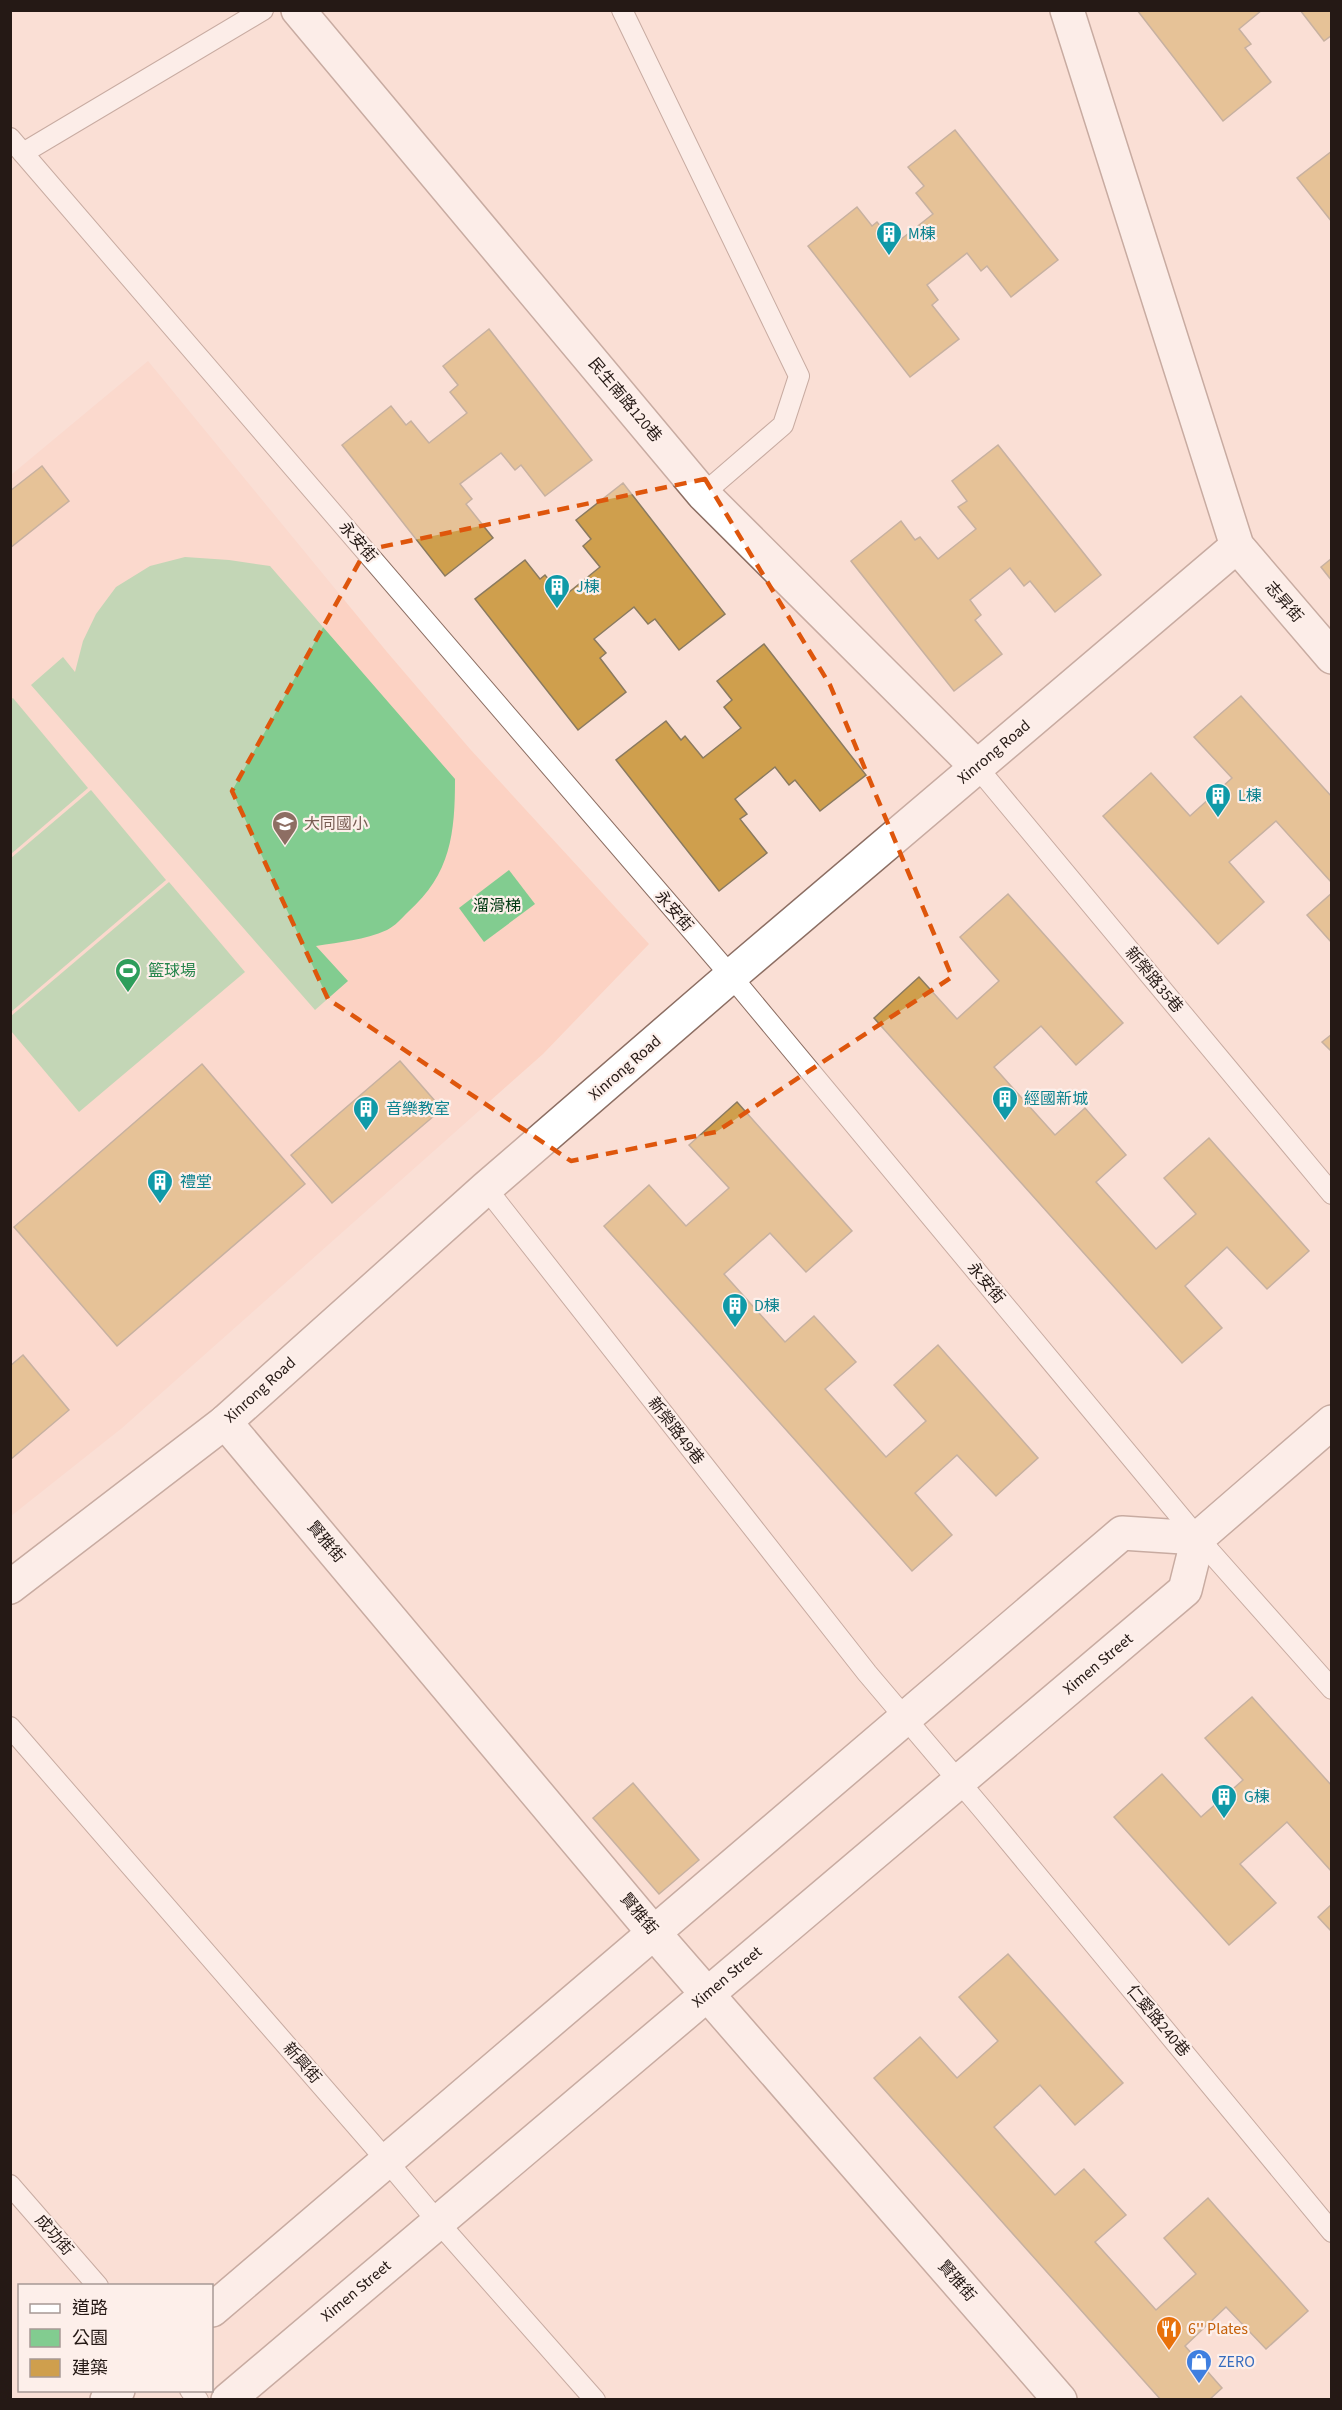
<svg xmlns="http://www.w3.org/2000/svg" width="1342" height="2410" font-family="'Source Sans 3','Noto Sans TC',sans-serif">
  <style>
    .built { fill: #fcd2c3 }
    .green { fill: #82cc90 }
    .building { fill: #cf9f4d; stroke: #8a7a60; stroke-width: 1.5 }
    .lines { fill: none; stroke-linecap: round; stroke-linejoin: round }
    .service-casing { stroke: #8c6e63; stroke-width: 22 }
    .minor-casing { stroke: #8c6e63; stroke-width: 36 }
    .service { stroke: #fff; stroke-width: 20 }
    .minor { stroke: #fff; stroke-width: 33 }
    .marked { fill: none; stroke: #de560c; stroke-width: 4.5; stroke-dasharray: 12 8; stroke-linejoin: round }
    .labels { text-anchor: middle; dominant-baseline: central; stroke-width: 4.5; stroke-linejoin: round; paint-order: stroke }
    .culture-label { font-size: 16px; fill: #0d838f; stroke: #fdefea; text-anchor: start }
    .street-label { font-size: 16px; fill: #251915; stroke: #fdefea }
    .education-label { font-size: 16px; fill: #785e54; stroke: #fdefea; text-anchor: start }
    .park-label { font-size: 16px; fill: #003913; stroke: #fdefea }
    .leisure-label { font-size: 16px; fill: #27864d; stroke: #fdefea; text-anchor: start }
    .food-label { font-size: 16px; fill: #c56008; stroke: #fdefea; text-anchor: start }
    .shop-label { font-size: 16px; fill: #366cbe; stroke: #fdefea; text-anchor: start }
  </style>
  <rect width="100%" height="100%" fill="#fadfd5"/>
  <polygon class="built" points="148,361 387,652 470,749 649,944 543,1054 122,1428 11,1516 11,475"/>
  <g class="green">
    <path d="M185,557L229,560L270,566L455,779C455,833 451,874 408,912C402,918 395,926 387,930C364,940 341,942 316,946L348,981L315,1010L31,685L63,657L75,672L83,641L96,614L116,587L150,566Z"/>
    <polygon points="13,698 88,788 11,854 10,700"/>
    <polygon points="91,790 166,880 11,1012 11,858"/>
    <polygon points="509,870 535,904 484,942 459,908"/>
    <polygon points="169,882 245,972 79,1112 11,1031 11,1016"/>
  </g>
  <g class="building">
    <polygon points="1137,10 1262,10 1239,29 1251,44 1245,48 1271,82 1223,121"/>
    <polygon points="1300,10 1332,10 1332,35 1324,41"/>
    <polygon points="955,130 1058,260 1011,297 987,266 981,271 967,253 927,285 938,300 932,305 959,339 910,377 808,246 857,207 872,226 877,222 895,244 933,214 916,193 924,186 908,167"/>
    <polygon points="1332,151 1332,222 1297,178"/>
    <polygon points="489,329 592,460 545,496 521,465 515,470 501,453 460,484 472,499 466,504 493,538 445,576 342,445 391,406 406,425 411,421 429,443 467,413 450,392 458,385 443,366"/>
    <polygon points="998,445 1101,575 1055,612 1030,581 1024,586 1010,568 970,600 981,615 975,620 1002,654 954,691 851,561 901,521 915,540 920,537 938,559 976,529 958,507 967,501 952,481"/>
    <polygon points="42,466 69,501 10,548 10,491"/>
    <polygon points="623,483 725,614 679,650 655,619 648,624 634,607 594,639 606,653 600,658 626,692 578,730 475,599 525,560 540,579 545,575 563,597 600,567 583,546 591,539 576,520"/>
    <polygon points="1332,558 1332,581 1321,567"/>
    <polygon points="764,644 866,775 820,811 795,780 789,785 775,767 735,799 747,814 740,819 767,853 719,891 616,760 666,721 681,740 685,736 703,758 741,728 724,707 732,700 717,681"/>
    <polygon points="1241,696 1332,797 1332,883 1276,821 1229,862 1264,902 1218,944 1103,816 1151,773 1190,816 1232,778 1194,737"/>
    <polygon points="1332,893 1332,943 1307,915"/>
    <polygon points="1008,894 1123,1023 1076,1065 1041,1026 994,1067 1055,1135 1085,1108 1126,1155 1096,1182 1156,1249 1196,1214 1164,1178 1209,1138 1309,1251 1267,1289 1227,1247 1185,1286 1222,1328 1182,1363 874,1018 919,977 957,1019 999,981 960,937"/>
    <polygon points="1332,1034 1332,1052 1322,1042"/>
    <polygon points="400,1061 442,1109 332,1203 291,1155"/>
    <polygon points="202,1064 305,1184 117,1346 14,1227"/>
    <polygon points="737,1102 852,1231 806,1272 770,1233 724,1274 785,1342 814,1316 856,1362 825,1389 886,1457 926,1421 894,1385 938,1345 1038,1458 996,1496 957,1455 915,1493 952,1535 912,1571 604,1226 649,1185 686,1226 729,1188 689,1145"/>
    <polygon points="23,1355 69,1410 10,1460 10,1366"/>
    <polygon points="1252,1697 1332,1786 1332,1872 1287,1822 1240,1864 1276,1903 1229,1945 1114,1817 1162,1774 1201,1817 1243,1780 1205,1738"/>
    <polygon points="633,1783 699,1860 659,1894 593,1818"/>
    <polygon points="1332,1904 1332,1932 1318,1917"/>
    <polygon points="1008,1954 1123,2083 1075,2125 1040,2085 994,2127 1055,2195 1084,2169 1126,2215 1095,2242 1156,2310 1196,2274 1164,2238 1208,2198 1308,2311 1266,2349 1226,2307 1185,2346 1222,2388 1209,2400 1161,2400 874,2078 920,2037 957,2078 998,2041 959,1997"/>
  </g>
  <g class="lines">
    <defs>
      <g id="service">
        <polyline points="622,10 799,376 783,425 703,494"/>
        <polyline points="10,138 731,976 1198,1538 1332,1689"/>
        <polyline points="23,153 263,10"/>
        <polyline points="977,767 1332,1194"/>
        <polyline points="486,1188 867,1673 984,1811 1332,2232"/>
        <polyline points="10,1727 387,2161 438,2222 595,2400"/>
        <polyline points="10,2185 98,2286"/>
        <polyline points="190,2390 198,2400"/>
      </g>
      <g id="minor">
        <polyline points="298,10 703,494 977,767"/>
        <polyline points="1067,10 1237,546 1332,657"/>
        <polyline points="225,1422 654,1933 1060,2400"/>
        <polyline points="10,1587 225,1422 486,1188 731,976 1237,546"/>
        <polyline points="212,2310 1122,1533 1198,1538"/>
        <polyline points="107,2400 118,2390"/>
        <polyline points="228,2400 1185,1590 1198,1538 1332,1422"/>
      </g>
    </defs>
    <use href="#service" class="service-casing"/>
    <use href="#minor" class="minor-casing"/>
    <use href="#service" class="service"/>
    <use href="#minor" class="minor"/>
  </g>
  <path d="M0 0H1342V2410H0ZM705,479L830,685L952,977L716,1132L571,1161L328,999L232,791L366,550Z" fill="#fadfd5" fill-opacity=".55" fill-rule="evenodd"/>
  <path class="marked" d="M705,479L830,685L952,977L716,1132L571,1161L328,999L232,791L366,550Z"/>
  <defs>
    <symbol id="building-pin" viewBox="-11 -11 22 30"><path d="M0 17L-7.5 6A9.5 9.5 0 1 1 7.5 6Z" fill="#0f9aa8" stroke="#fdefea"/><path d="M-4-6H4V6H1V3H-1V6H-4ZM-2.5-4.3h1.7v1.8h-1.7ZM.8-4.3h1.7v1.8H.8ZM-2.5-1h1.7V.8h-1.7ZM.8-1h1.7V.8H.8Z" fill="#fff"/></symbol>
    <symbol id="school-pin" viewBox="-11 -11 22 30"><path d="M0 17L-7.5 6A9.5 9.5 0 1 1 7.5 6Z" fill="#8d6e63" stroke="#fdefea"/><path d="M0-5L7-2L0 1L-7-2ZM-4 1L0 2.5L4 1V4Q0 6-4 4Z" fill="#fff"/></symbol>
    <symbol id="stadium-pin" viewBox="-11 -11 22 30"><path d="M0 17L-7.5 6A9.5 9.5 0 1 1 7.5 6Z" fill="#2e9e5b" stroke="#fdefea"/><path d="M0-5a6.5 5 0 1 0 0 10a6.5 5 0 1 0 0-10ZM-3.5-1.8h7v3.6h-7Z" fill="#fff"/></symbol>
    <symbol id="restaurant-pin" viewBox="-11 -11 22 30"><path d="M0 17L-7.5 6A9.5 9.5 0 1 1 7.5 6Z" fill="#e8710a" stroke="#fdefea"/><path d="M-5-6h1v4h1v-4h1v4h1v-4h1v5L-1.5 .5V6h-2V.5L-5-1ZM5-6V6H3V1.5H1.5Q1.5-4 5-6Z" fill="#fff"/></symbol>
    <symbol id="shop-pin" viewBox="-11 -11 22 30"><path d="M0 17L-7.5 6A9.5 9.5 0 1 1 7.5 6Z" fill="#3f7fe0" stroke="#fdefea"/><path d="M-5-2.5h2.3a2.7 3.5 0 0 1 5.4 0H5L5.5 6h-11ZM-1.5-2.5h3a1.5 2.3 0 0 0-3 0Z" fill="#fff"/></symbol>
  </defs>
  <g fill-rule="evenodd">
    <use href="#building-pin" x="874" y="219" width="30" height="40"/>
    <use href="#building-pin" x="542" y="572" width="30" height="40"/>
    <use href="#building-pin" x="1203" y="781" width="30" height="40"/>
    <use href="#school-pin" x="270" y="809" width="30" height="40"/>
    <use href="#stadium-pin" x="113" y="956" width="30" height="40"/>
    <use href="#building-pin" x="990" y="1084" width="30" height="40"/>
    <use href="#building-pin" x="351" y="1094" width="30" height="40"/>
    <use href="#building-pin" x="145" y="1167" width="30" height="40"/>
    <use href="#building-pin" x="720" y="1291" width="30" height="40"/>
    <use href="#building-pin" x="1209" y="1782" width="30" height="40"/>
    <use href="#restaurant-pin" x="1154" y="2314" width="30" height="40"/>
    <use href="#shop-pin" x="1184" y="2347" width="30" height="40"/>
  </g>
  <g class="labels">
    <g class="culture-label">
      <text x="908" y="234">M棟</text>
      <text x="576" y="587">J棟</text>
      <text x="1238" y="796">L棟</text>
      <text x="1024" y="1099">經國新城</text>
      <text x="386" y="1109">音樂教室</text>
      <text x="180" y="1182">禮堂</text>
      <text x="754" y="1306">D棟</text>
      <text x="1244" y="1797">G棟</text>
    </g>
    <g class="street-label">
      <text transform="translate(625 400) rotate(50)">民生南路120巷</text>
      <text transform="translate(358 542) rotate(49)">永安街</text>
      <text transform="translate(1284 602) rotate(49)">志昇街</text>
      <text transform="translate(994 752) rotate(-40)">Xinrong Road</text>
      <text transform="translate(674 911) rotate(49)">永安街</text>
      <text transform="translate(1154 980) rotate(50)">新榮路35巷</text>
      <text transform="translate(625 1068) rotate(-41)">Xinrong Road</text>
      <text transform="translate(986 1283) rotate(50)">永安街</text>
      <text transform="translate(260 1390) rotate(-42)">Xinrong Road</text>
      <text transform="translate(676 1431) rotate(52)">新榮路49巷</text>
      <text transform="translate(326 1542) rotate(50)">賢雅街</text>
      <text transform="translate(1098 1664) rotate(-40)">Ximen Street</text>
      <text transform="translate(639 1914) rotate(50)">賢雅街</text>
      <text transform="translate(727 1977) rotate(-40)">Ximen Street</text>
      <text transform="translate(1158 2021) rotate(50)">仁愛路240巷</text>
      <text transform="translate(302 2063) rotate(49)">新興街</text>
      <text transform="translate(54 2235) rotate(49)">成功街</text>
      <text transform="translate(957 2281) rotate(49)">賢雅街</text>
      <text transform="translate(356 2291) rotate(-40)">Ximen Street</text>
    </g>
    <g class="education-label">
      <text x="304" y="824">大同國小</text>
    </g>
    <g class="park-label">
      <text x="497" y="906">溜滑梯</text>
    </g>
    <g class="leisure-label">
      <text x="148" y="971">籃球場</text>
    </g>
    <g class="food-label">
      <text x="1188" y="2329">6'' Plates</text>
    </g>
    <g class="shop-label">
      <text x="1218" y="2362">ZERO</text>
    </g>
  </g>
  <rect width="1342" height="2410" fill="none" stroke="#251915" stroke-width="24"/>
  <rect x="18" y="2284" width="195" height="108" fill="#fdefea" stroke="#a79995" stroke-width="1.5"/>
  <rect x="30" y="2304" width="30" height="9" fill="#ffffff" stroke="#a79995" stroke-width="1.5"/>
  <text x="72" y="2314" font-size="18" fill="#251915">道路</text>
  <rect x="30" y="2329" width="30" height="18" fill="#82cc90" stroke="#a79995" stroke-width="1.5"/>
  <text x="72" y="2344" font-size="18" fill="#251915">公園</text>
  <rect x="30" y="2359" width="30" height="18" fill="#cf9f4d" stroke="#a79995" stroke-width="1.5"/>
  <text x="72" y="2374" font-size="18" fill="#251915">建築</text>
</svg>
